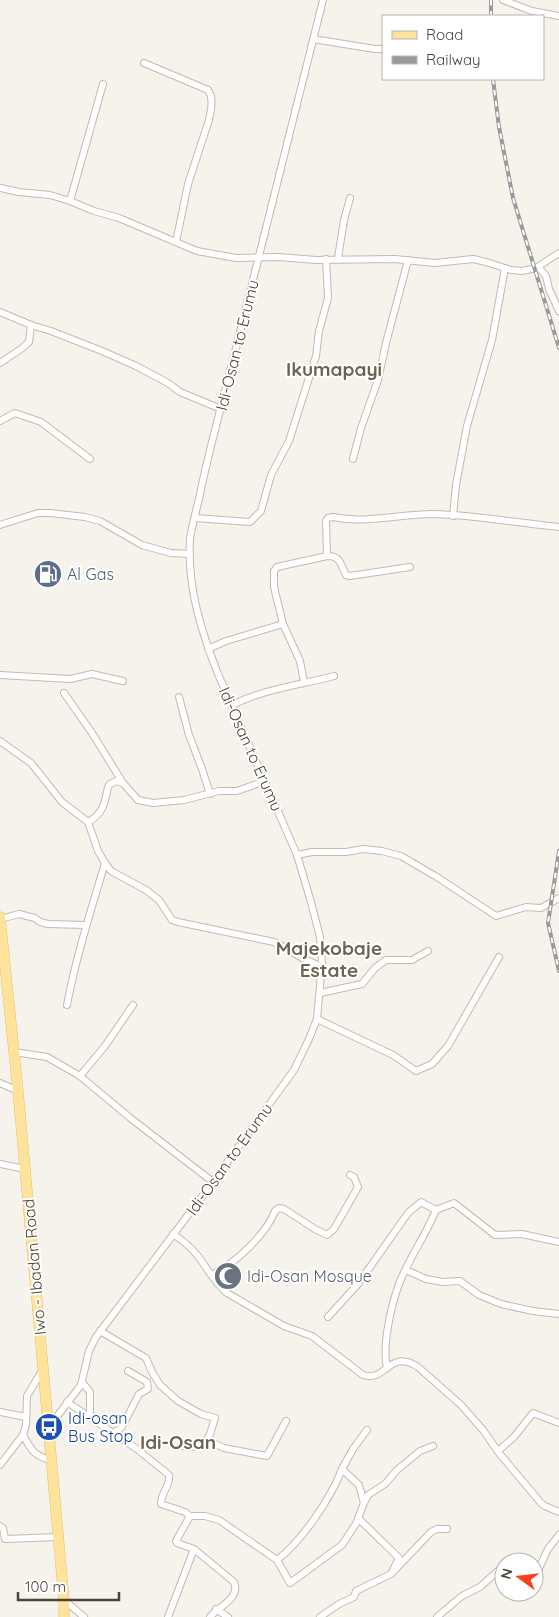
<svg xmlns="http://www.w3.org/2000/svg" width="559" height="1617" font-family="Quicksand,sans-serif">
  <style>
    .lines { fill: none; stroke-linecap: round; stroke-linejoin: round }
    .minor-casing { stroke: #c2bbae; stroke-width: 8 }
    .primary-casing { stroke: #e6c16a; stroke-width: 11 }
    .minor { stroke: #fff; stroke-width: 6 }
    .primary { stroke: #ffe39c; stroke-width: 10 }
    .rail-casing { stroke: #9a9a9a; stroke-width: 4 }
    .rail { stroke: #fff; stroke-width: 2; stroke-dasharray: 5.5; stroke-linecap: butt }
    .labels { text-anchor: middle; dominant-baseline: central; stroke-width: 4; stroke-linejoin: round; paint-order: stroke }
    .street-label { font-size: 16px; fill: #4b4439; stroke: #fff }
    .service-label { font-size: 16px; fill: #4e5e75; stroke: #fff; text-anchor: start }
    .worship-label { font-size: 16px; fill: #5b616d; stroke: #fff; text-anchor: start }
    .transit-label { font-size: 16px; fill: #164399; stroke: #fff; text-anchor: start }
    .quarter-label { font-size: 19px; font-weight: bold; fill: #6e6250; stroke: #fff }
  </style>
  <rect width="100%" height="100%" fill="#f6f3ec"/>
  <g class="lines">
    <defs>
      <g id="minor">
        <polyline points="503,0 532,11 559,16"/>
        <polyline points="313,39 375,49 383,49"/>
        <path d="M144,63L208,90C214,98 211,110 209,120L188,184L176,242"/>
        <polyline points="0,188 19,192 50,195 70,201 94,211 119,218 197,251 236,258 279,257 316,260 395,259 435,263 473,259 486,262 511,270 522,271 536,268 559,253"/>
        <polyline points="70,201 103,84"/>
        <polyline points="338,258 344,220 350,198"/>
        <polyline points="536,268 540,269 546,276 549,289 559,311"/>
        <polyline points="0,312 31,325 51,331 102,351 136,366 168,383 180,392 221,409"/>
        <polyline points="0,363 21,349 29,342 31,325"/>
        <polyline points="0,421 15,413 41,422 90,459"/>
        <polyline points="353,459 361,428 378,380 386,343 408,260"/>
        <polyline points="453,516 456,485 467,426 492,340 505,268"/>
        <polyline points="195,518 250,522 261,511 271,475 289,441 316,356 319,331 328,298 326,259"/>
        <polyline points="0,525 38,513 50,513 85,517 100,521 142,545 171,553 190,554"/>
        <path d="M327,556L326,521L328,518L333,517C367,524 399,514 433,514C475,515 517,523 559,527"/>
        <polyline points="208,649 226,641 283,624"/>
        <polyline points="0,675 70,679 92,674 123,681"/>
        <path d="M304,682L300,661L283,624L274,587V571L277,567L327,556C341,556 340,564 346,575L350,576L410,567"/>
        <polyline points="64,693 92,733 123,783"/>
        <polyline points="179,697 189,735 202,769 210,794"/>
        <path d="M232,705C264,689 300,685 334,676"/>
        <polyline points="0,741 31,763 62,802 88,822 98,851 105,863 111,871 146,890 159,900 172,920 178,922 274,942 280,945 302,958 322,967"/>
        <path d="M88,822C103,814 105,803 108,787L110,784L116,781L123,783L138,800L153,803L184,800L219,791H237L265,781"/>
        <polyline points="297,855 312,852 346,852 363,849 382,851 401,856 437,877 496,916 526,907 541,908 559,898"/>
        <polyline points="0,919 19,914 35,918 40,922 48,924 86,925"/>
        <polyline points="320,993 362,984 375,968 386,960 412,960 428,951"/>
        <path d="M67,1005C76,957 91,910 105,863"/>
        <polyline points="317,1019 393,1055 416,1071 432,1064 448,1046 499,957"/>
        <polyline points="14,1052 47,1057 80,1076 129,1117 213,1182"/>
        <polyline points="80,1076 105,1046 133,1005"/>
        <polyline points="0,1083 18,1091"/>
        <polyline points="0,1164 25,1169"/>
        <polyline points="436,1210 454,1203 495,1235 522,1234 559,1242"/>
        <path d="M173,1234C182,1240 190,1246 197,1255C207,1267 214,1283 227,1293L284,1326L312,1336L363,1375C386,1383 389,1348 418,1367L461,1405L483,1430L499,1453L541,1503L545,1506L559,1512"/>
        <polyline points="406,1270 426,1279 443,1282 460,1281 479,1295 501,1304 533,1311 559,1314"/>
        <path d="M212,1275C234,1264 266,1235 275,1211L279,1208L284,1209L315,1229L327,1235L334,1229L358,1187L354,1177L350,1175"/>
        <path d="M328,1317L358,1284L408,1213L421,1202L436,1210C426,1235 409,1258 399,1284C391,1306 382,1345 387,1368"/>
        <polyline points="100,1331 146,1358 152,1372 160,1385 178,1401 201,1414 215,1418 209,1437 200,1447 181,1446"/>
        <polyline points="82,1382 90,1392 90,1417"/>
        <path d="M67,1402L137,1449L169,1475C171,1485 160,1494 161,1504L185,1512L190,1516H205L219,1520L277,1560C302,1541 331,1498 342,1469"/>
        <polyline points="0,1412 26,1417"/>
        <path d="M49,1427L81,1385L89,1351L96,1337L213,1182L294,1070L309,1039L317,1019L322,963L320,937L311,902L297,855L218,674C201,631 187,586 190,539C192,524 197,509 200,494C210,445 224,397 236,348C266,232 293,116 323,0"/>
        <polyline points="367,1430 353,1449 342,1469 359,1485 364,1503 358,1518 399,1558 391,1574"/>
        <polyline points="112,1434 122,1427 139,1394 148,1389 147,1382 128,1371"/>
        <path d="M23,1435C32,1451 33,1455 52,1461"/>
        <polyline points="207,1440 224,1448 267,1456 286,1421"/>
        <polyline points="498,1451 514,1437 533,1413 559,1423"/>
        <polyline points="0,1465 23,1435 26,1425 27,1396 43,1369"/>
        <polyline points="364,1503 368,1495 385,1484 397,1470 420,1451 433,1446"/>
        <path d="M190,1516L176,1541L177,1543L194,1549L234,1582C241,1598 218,1607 210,1617"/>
        <polyline points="0,1526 3,1528 5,1539 58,1537"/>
        <polyline points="277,1560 290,1583 342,1545 359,1519"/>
        <polyline points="534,1579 548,1549 559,1535"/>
        <polyline points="64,1600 84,1617"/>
        <polyline points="216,1609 228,1617"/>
        <polyline points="168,1617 194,1549"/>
        <polyline points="320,1617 339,1604 354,1597 356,1591 391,1574 431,1532 437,1529 447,1529"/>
        <polyline points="437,1617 462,1596 480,1587 500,1569 504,1572"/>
      </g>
      <polyline id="primary" points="0,917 18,1091 64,1600 64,1617"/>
    </defs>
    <use href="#minor" class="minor-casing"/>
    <use href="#primary" class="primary-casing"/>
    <use href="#minor" class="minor"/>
    <use href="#primary" class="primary"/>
    <defs>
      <g id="rail">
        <polyline points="491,0 491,16"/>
        <polyline points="493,79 499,127 513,198 559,348"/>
        <polyline points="559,851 548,923 559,971"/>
      </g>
    </defs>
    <use href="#rail" class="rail-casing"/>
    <use href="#rail" class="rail"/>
  </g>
  <defs>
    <symbol id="fuel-disc" viewBox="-11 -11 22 22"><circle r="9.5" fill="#5c6f8a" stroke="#fff"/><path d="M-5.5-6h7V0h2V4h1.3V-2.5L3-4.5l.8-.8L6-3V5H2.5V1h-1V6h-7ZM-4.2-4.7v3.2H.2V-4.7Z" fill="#fff"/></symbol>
    <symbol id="mosque-disc" viewBox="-11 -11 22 22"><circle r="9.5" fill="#6b7280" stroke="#fff"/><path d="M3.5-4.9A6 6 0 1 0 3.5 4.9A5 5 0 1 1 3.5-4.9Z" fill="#fff"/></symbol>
    <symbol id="bus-disc" viewBox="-11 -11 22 22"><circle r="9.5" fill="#1a4fb4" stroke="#fff"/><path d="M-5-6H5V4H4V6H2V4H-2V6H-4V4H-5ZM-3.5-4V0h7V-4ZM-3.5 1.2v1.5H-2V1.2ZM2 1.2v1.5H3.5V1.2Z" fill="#fff"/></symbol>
  </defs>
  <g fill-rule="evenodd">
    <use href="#fuel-disc" x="32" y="558" width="32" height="32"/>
    <use href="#mosque-disc" x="212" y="1260" width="32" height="32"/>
    <use href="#bus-disc" x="33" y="1411" width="32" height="32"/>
  </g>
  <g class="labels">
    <g class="street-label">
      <text transform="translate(237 345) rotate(-76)">Idi-Osan to Erumu</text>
      <text transform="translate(251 749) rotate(66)">Idi-Osan to Erumu</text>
      <text transform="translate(229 1159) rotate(-54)">Idi-Osan to Erumu</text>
      <text transform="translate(34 1267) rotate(-95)">Iwo - Ibadan Road</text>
    </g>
    <g class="service-label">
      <text x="67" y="574">Al Gas</text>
    </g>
    <g class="worship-label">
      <text x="247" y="1276">Idi-Osan Mosque</text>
    </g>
    <g class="transit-label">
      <text x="68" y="1418">Idi-osan<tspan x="68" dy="18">Bus Stop</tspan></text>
    </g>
    <g class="quarter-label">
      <text x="334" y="369">Ikumapayi</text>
      <text x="329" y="948">Majekobaje<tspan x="329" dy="22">Estate</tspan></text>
      <text x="178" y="1442">Idi-Osan</text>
    </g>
  </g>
  <rect x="382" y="15" width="162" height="65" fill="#ffffff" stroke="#b7b4b0"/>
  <rect x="392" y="31" width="25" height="8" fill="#ffe39c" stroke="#b7b4b0"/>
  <text x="426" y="40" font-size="15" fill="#4b4439">Road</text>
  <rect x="392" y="56" width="25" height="8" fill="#9a9a9a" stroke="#b7b4b0"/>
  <text x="426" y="65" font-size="15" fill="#4b4439">Railway</text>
  <g transform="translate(519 1577) rotate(285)"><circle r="24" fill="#ffffff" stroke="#b7b4b0"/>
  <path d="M0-4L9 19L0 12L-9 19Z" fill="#fc3f1d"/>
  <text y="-8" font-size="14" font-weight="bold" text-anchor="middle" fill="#4b4439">N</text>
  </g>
  <path d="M18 1592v8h101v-8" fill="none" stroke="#4b4439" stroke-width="2.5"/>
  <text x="25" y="1592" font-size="15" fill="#4b4439" stroke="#ffffff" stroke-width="4" paint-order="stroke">100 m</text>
</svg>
